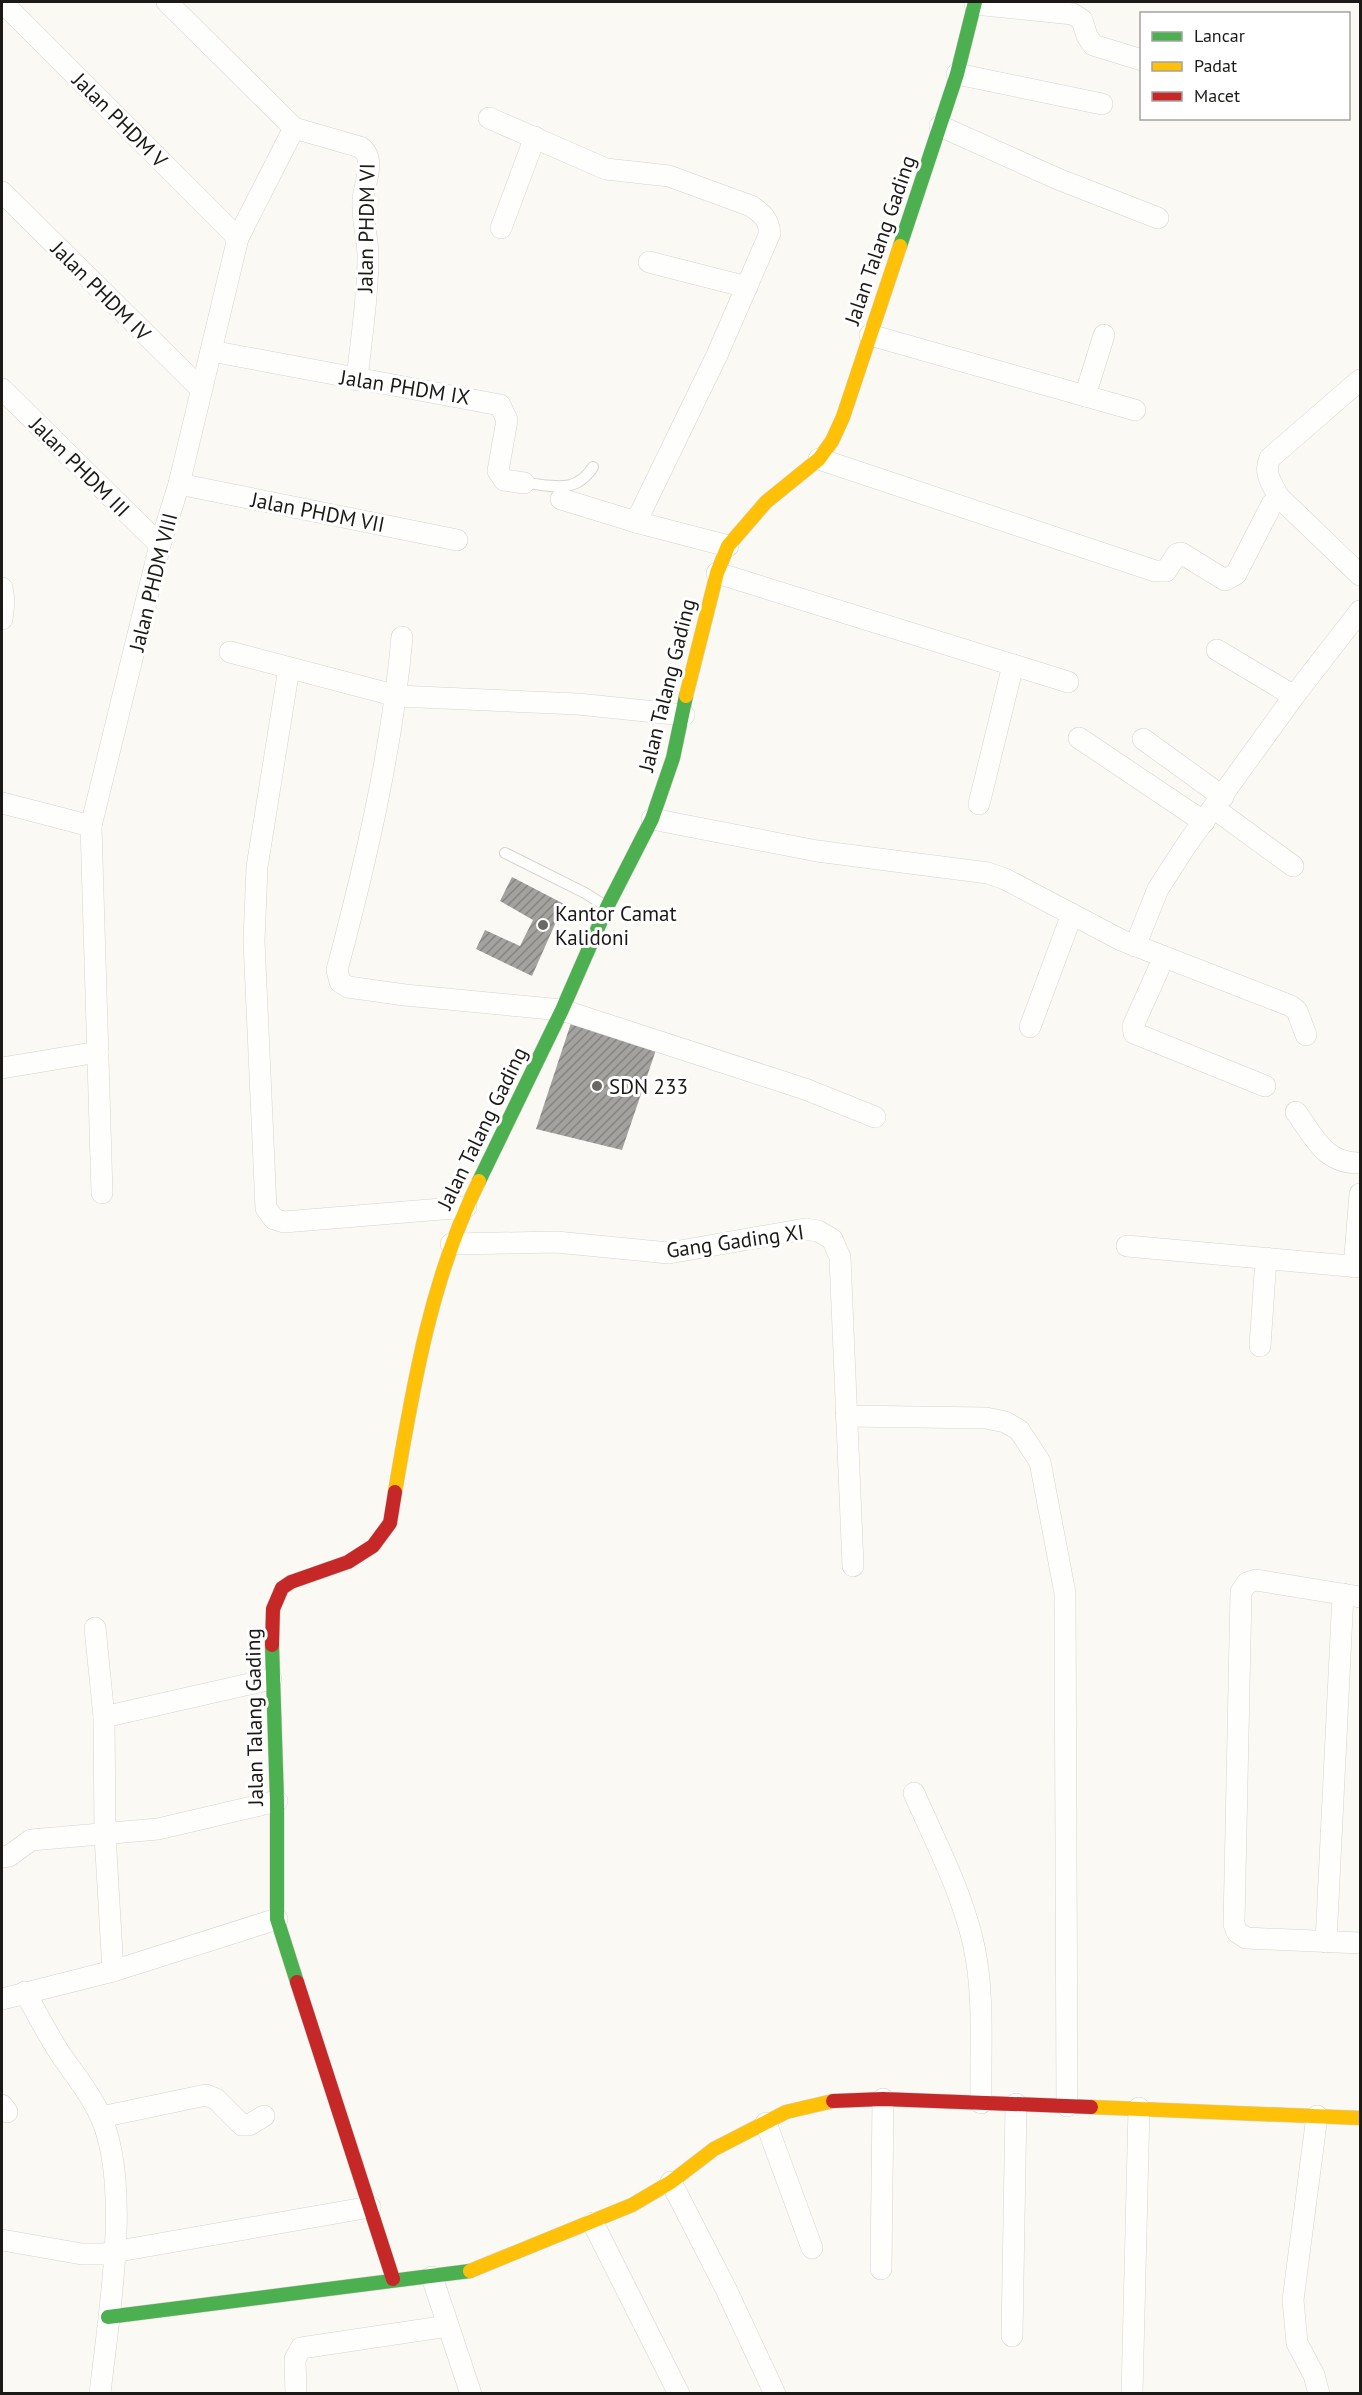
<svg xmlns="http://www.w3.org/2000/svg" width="1362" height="2395" font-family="'PT Sans',sans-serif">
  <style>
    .building { fill: url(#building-hatch) }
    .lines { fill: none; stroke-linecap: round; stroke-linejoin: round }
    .lane-casing { stroke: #d5d4d0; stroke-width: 12 }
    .street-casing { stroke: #d5d4d0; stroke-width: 22 }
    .fast-casing { stroke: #d5d4d0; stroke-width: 15 }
    .slow-casing { stroke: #d5d4d0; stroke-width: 15 }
    .jam-casing { stroke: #d5d4d0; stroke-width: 15 }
    .lane { stroke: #fefefd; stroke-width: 10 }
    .street { stroke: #fefefd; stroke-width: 21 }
    .fast { stroke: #4caf50; stroke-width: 14 }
    .slow { stroke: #ffc107; stroke-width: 14 }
    .jam { stroke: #c62828; stroke-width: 14 }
    .poi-dot { fill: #696864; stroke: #fff; stroke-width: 2 }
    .labels { text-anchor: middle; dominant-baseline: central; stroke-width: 6; stroke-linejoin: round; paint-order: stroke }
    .street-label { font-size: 21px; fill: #1b1a17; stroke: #fff }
    .poi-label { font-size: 21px; fill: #1b1a17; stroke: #fff; text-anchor: start }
  </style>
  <defs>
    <pattern id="building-hatch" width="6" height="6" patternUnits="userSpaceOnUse" patternTransform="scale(1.5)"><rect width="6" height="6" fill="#a3a29e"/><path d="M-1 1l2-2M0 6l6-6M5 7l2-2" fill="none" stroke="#848380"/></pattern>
  </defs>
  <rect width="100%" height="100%" fill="#faf9f4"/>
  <g class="building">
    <polygon points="512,877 564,904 532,976 476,949 485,930 520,946 533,920 500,901"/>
    <polygon points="572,1020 658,1044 622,1150 536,1129"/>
  </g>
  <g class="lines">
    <defs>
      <g id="lane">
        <path d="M524,483C553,485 575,495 593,467"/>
        <polyline points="505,853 585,893 604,905"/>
      </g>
      <g id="street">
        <polyline points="2,2 238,238"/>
        <path d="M167,2L294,128L360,147C378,159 363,184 363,202C362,221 368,238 368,257C368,298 361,339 357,380"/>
        <polyline points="975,4 1073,14 1082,20 1087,36 1093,45 1142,60"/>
        <polyline points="957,74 1102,104"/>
        <path d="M489,118L606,169L669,176L751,206C763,214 768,219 770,233L717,355L636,522"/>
        <polyline points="940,126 1058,179 1158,218"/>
        <polyline points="2,192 201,389"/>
        <polyline points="501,228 535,137"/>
        <polyline points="649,262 747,287"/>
        <polyline points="870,335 1135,410"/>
        <polyline points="211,351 500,405 507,420 498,471 504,480 524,483"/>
        <polyline points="2,389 160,545"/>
        <polyline points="1085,396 1104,335"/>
        <polyline points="819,459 1155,571 1166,571 1177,554 1181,553 1225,580 1236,574 1272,504 1279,497 1360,575"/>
        <polyline points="179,484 457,540"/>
        <path d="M1279,497C1272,484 1263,473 1270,458L1360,380"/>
        <polyline points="561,499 636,522 728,546"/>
        <polyline points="717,573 1068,682"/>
        <polyline points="2,588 4,601 2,619"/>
        <path d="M402,637C392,750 366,861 337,970L340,982L348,987L405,995L562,1010L805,1089L875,1117"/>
        <polyline points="1217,650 1294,696"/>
        <polyline points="230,652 397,696 578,704 684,715"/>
        <polyline points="289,668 257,867 254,941 266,1208 274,1219 284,1222 466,1207"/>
        <polyline points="1079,738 1204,822"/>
        <polyline points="1143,739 1223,797"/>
        <polyline points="2,803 91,826"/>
        <polyline points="979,804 1013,665"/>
        <polyline points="1215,809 1293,866"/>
        <polyline points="652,819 817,851 988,873 1005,879 1121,940 1291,1006 1297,1011 1306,1035"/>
        <polyline points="1135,946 1158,889 1187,844 1294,696 1360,611"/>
        <polyline points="1164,957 1133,1026 1134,1033 1265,1086"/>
        <polyline points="1030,1027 1072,914"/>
        <polyline points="2,1068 98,1052"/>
        <path d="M1296,1112C1315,1138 1325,1164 1360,1163"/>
        <polyline points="102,1193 91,826 160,545 179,484 238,238 294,128"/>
        <polyline points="451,1244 556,1242 669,1253 805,1229 818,1231 832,1239 840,1257 853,1566"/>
        <polyline points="1127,1246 1360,1267"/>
        <polyline points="1354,1267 1360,1194"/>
        <polyline points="1260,1346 1266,1258"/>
        <polyline points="846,1416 986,1418 1005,1422 1019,1430 1040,1462 1065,1593 1067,2106"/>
        <polyline points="1360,1597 1256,1580 1247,1583 1241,1592 1234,1924 1237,1932 1246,1938 1360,1943"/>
        <polyline points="95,1628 104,1717 271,1679"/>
        <polyline points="104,1717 105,1835 113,1971"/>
        <path d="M914,1793C935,1841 961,1890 973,1942C985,1993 980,2050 981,2103"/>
        <polyline points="2,1857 9,1856 31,1840 158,1829 277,1801"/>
        <polyline points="1326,1942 1343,1594"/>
        <path d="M25,1992C36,2012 47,2033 59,2052C71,2070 87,2089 97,2109C134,2177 108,2317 100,2394"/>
        <polyline points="2,1999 113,1971 277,1919"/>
        <polyline points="2,2105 7,2112"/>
        <polyline points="1317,2116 1293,2300 1297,2343 1314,2375 1319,2394"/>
        <polyline points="101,2117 206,2095 216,2099 242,2125 249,2125 264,2116"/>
        <polyline points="766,2123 812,2248"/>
        <polyline points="671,2182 726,2289 775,2394"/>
        <polyline points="593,2223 679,2394"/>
        <polyline points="2,2240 82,2254 102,2254 370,2207"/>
        <polyline points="881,2269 883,2099"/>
        <polyline points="432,2277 471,2394"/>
        <polyline points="1012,2336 1016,2104"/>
        <polyline points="296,2394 295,2359 301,2348 448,2326"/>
        <polyline points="1132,2394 1139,2108"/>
      </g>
      <g id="fast">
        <polyline points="900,246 957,74 975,2"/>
        <polyline points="479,1181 562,1010 607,907 652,819 673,758 686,696"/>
        <polyline points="272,1645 277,1801 277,1919 297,1982"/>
        <polyline points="108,2317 470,2271"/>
      </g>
      <g id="slow">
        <polyline points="686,696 717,573 728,546 766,502 819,459 832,441 843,417 900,246"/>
        <path d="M395,1492C413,1386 431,1278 479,1181"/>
        <polyline points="1091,2107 1360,2118"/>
        <polyline points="470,2271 632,2205 671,2182 714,2149 786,2112 833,2101"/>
      </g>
      <g id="jam">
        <polyline points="272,1645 273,1609 282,1588 291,1582 348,1562 373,1546 390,1523 395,1492"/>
        <polyline points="297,1982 393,2279"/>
        <polyline points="833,2101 883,2099 1091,2107"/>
      </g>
    </defs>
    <use href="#lane" class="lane-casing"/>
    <use href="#street" class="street-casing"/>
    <use href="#fast" class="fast-casing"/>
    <use href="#slow" class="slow-casing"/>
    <use href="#jam" class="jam-casing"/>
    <use href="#lane" class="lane"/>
    <use href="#street" class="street"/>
    <use href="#fast" class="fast"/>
    <use href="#slow" class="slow"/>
    <use href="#jam" class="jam"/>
  </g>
  <g class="poi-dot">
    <circle cx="543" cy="925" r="6"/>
    <circle cx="597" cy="1086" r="6"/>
  </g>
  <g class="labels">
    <g class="street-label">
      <text transform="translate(120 120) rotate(45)">Jalan PHDM V</text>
      <text transform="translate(366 228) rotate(-89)">Jalan PHDM VI</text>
      <text transform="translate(880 240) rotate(-71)">Jalan Talang Gading</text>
      <text transform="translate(101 291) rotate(45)">Jalan PHDM IV</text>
      <text transform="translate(405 387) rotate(9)">Jalan PHDM IX</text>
      <text transform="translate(80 467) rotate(45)">Jalan PHDM III</text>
      <text transform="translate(318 512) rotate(11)">Jalan PHDM VII</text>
      <text transform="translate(153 582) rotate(-76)">Jalan PHDM VIII</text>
      <text transform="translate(667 685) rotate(-76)">Jalan Talang Gading</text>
      <text transform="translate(482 1128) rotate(-64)">Jalan Talang Gading</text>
      <text transform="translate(735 1241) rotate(-8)">Gang Gading XI</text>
      <text transform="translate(254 1717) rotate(-91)">Jalan Talang Gading</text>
    </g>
    <g class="poi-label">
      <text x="555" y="913">Kantor Camat<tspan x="555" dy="24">Kalidoni</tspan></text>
      <text x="609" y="1086">SDN 233</text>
    </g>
  </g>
  <rect width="1362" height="2395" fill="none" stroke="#1b1a17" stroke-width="6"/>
  <rect x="1140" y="12" width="210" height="108" fill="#ffffff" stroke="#a4a3a2" stroke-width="1.5"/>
  <rect x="1152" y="32" width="30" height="9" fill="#4caf50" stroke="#a4a3a2" stroke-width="1.5"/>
  <text x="1194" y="42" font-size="18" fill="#1b1a17">Lancar</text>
  <rect x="1152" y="62" width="30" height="9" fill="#ffc107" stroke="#a4a3a2" stroke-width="1.5"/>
  <text x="1194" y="72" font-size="18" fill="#1b1a17">Padat</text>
  <rect x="1152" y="92" width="30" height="9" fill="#c62828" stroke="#a4a3a2" stroke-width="1.5"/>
  <text x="1194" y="102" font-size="18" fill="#1b1a17">Macet</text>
</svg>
